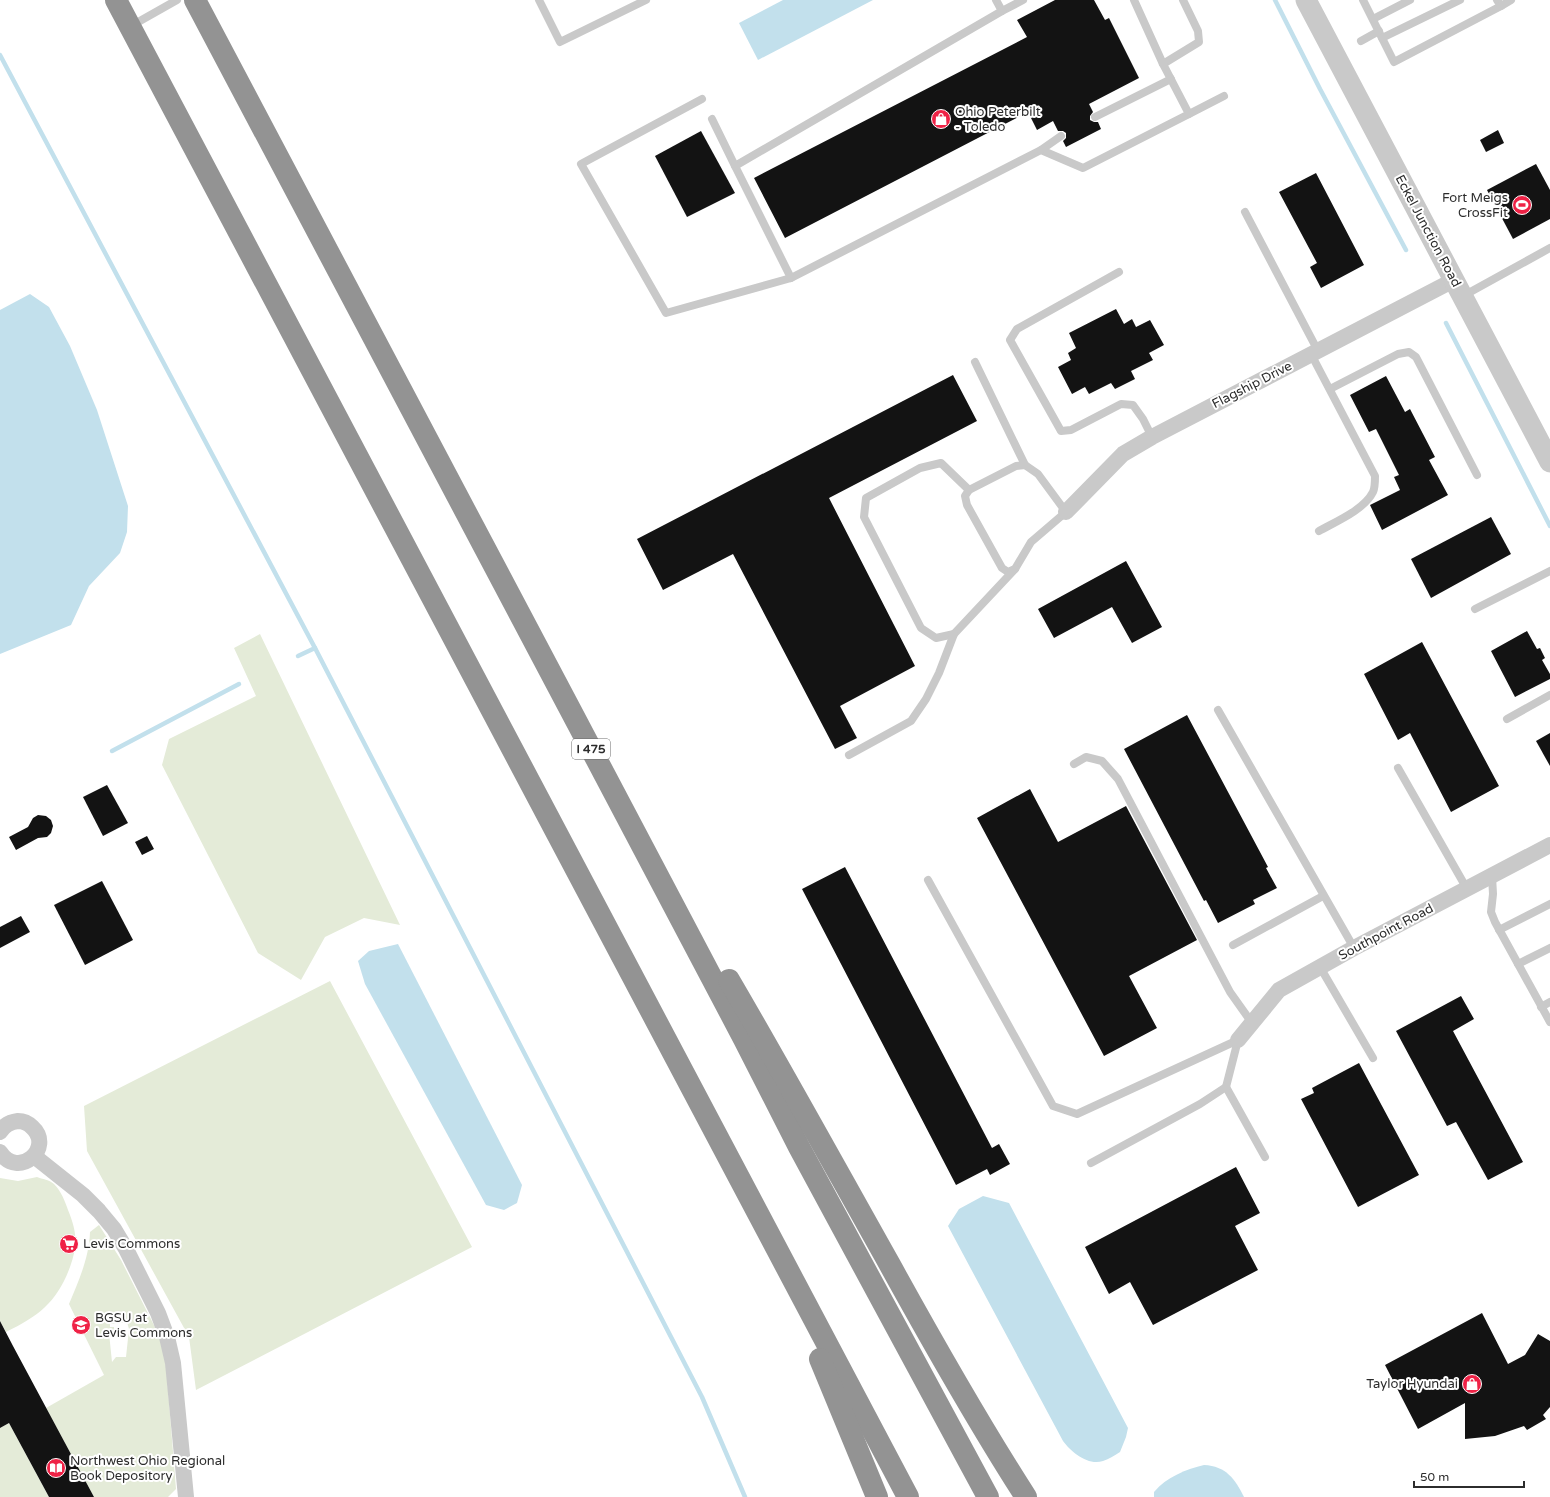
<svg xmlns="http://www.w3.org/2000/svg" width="1550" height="1497" font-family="'Varela Round',sans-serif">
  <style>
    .green { fill: #e4ebd8; fill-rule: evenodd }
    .water { fill: #c2e0ec }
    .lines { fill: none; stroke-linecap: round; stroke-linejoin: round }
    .stream { stroke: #c2e0ec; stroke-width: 4.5 }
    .building { fill: #131313 }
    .service { stroke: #c9c9c9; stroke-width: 8 }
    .minor { stroke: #c9c9c9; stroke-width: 16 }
    .tertiary { stroke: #c9c9c9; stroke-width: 21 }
    .motorway { stroke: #939393; stroke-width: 22 }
    .labels { text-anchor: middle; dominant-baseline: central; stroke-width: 4; stroke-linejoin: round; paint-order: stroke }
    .shield { fill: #fff; stroke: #6b6b6b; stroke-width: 1 }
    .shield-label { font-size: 12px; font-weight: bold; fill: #2c2c2c }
    .poi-label { font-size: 13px; fill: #2c2c2c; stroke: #fff; text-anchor: start }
    .street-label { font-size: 13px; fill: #2c2c2c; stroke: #fff }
  </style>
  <rect width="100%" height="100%" fill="#fff"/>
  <g class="green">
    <polygon points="260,634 400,925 364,918 325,937 301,980 258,953 162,765 169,739 256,696 234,648"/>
    <polygon points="330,981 472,1247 196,1390 189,1337 87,1151 84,1106"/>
    <path d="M37,1177C42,1179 50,1180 54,1184C61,1191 65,1201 68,1210C77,1232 78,1245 70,1267C57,1302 39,1316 6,1332L0,1321V1178L18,1181Z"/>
    <path d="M99,1225L121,1260L160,1337L166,1365L176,1489L168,1497H94L46,1408L104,1375L69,1304C79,1280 89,1258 90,1232ZM127,1322L129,1329L126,1357H116L112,1362L109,1333L114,1332V1327H110V1324Z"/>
    <polygon points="9,1423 49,1497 0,1497 0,1428"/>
  </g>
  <g class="water">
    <polygon points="783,0 873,0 758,60 739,23"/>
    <polygon points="30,294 49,307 70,346 97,410 128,506 127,532 120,553 89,586 71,625 0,654 0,310"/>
    <polygon points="398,944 522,1185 517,1203 504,1210 486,1205 365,984 358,961 369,951"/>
    <path d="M983,1196L1009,1203L1128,1428L1126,1437L1120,1452C1115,1455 1109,1459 1103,1461C1088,1466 1071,1452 1063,1441L948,1226L959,1209Z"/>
    <path d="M1204,1465C1226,1466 1235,1479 1244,1497H1154V1492C1166,1477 1187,1469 1204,1465Z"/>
  </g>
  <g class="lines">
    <g class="stream">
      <polyline points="1275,0 1320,89 1406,250"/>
      <polyline points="0,55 315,648 702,1397 745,1497"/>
      <polyline points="1446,323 1550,526"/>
      <polyline points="298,656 315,648"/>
      <polyline points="112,751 239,684"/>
    </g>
  </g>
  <g class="building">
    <polygon points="1055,0 1094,0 1105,20 1109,18 1139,78 1089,104 1093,112 1090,116 1090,120 1094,122 1098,122 1101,129 1066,147 1063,141 1066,138 1066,133 1063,131 1058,131 1053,121 1037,130 1028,112 785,238 754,178 1027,37 1017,20"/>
    <polygon points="1498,130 1504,143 1486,152 1480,140"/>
    <polygon points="701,131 735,193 687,217 655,156"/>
    <polygon points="1536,164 1550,190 1550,219 1513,239 1487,190"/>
    <polygon points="1316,173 1364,265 1321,288 1310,267 1317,263 1279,192"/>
    <polygon points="1116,309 1124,324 1132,319 1136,327 1150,320 1164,345 1149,353 1153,360 1131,371 1135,379 1115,389 1111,383 1089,394 1085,387 1072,394 1058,367 1071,360 1068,353 1076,348 1069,333"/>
    <polygon points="953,375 977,421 829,498 915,666 840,706 857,738 835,749 733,554 663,590 637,539"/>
    <polygon points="1386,376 1405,412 1410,409 1435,457 1429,460 1448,495 1382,530 1370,505 1400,490 1394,477 1399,475 1376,429 1369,432 1350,395"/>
    <polygon points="1491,517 1511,554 1431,598 1411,559"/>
    <polygon points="1126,561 1162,627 1132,643 1112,607 1054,638 1038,609"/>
    <polygon points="1527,631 1537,649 1540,648 1545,658 1542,660 1550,674 1550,679 1515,697 1491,651"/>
    <polygon points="1422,642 1499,786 1451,812 1410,733 1398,740 1364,674"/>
    <polygon points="1187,715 1268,867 1266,868 1277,888 1253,900 1255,904 1218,923 1206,900 1204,901 1124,749"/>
    <polygon points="1550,733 1550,766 1536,741"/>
    <polygon points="107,785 128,823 103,836 83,797"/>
    <polygon points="1030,789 1058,842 1126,806 1197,940 1129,976 1157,1028 1104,1056 977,818"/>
    <polygon points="38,815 46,816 51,820 53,826 51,833 47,837 38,838 16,850 9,837 28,827 33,818"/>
    <polygon points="147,836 154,849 142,855 135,842"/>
    <polygon points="845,867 992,1148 999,1144 1010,1164 990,1175 987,1169 956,1185 802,889"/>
    <polygon points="102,881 133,940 85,965 54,905"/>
    <polygon points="21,916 30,932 0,948 0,927"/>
    <polygon points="1461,996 1474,1019 1453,1031 1523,1162 1488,1180 1456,1122 1447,1126 1396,1031"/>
    <polygon points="1359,1063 1419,1175 1358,1207 1301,1099 1314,1093 1312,1088"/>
    <polygon points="1236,1167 1260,1213 1235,1226 1258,1270 1153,1325 1130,1282 1109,1294 1085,1247"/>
    <polygon points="1482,1313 1508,1364 1525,1355 1538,1334 1550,1341 1550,1407 1543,1415 1546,1419 1527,1430 1524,1426 1495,1436 1465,1439 1465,1403 1418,1429 1385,1365"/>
    <polygon points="0,1321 13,1346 94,1497 49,1497 9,1423 0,1428"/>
  </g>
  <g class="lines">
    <g class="service">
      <polyline points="539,0 560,42 646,0"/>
      <polyline points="996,0 1002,11 1023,0"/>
      <polyline points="1363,0 1394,62 1501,6 1497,0"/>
      <polyline points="1501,6 1511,0"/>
      <polyline points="1373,19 1410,0"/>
      <polyline points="131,26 177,0"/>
      <polyline points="1382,38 1460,0"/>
      <polyline points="1361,41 1379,31"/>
      <polyline points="1163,64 1199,42 1198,31 1183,0"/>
      <polyline points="702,99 581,164 666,313 791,278 1041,150 1083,168 1189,114 1163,64 1134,0"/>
      <polyline points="1189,114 1224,96"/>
      <polyline points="1095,117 1171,79"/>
      <polyline points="712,119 735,166 1002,11"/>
      <polyline points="1041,150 1061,136"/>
      <polyline points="735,166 791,278"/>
      <polyline points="1245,212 1318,351"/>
      <polyline points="1119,272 1017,329 1010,340 1061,431 1071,430 1121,404 1133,405 1143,419 1152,437"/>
      <polyline points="1463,296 1550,248"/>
      <path d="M1311,354L1375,476C1375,481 1375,488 1373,492C1364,510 1335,522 1319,531"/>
      <polyline points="975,362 1025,465"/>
      <polyline points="1330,389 1398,354 1409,352 1416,357 1477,475"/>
      <polygon points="1025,465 1038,474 1066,512 1031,542 1015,569 1008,572 1002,568 967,505 965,496 969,490 1016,466"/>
      <polyline points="969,490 941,463 920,468 866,498 864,517 921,628 936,638 954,634 1015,569"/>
      <polyline points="1475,609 1550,571"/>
      <polyline points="1218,710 1354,948"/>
      <polyline points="1507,719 1550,695"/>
      <polyline points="849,755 911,721 926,699 939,673 954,634"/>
      <polyline points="1074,764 1086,757 1102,761 1118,779 1230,992 1252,1023"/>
      <polyline points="1398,768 1467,889"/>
      <polyline points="1492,876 1493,894 1491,912 1495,922 1550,1022"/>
      <polyline points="928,880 1053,1106 1077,1114 1238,1040"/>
      <polyline points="1499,930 1550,904"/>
      <polyline points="1233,945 1323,896"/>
      <polyline points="1518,964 1550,948"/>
      <polyline points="1320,967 1373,1058"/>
      <polyline points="1541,1007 1550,1002"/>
      <polyline points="1226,1087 1265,1157"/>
      <polyline points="1091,1163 1200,1104 1226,1087 1238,1040"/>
    </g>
    <g class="minor">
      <polyline points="1066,512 1123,454 1152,437 1454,280"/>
      <polyline points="1238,1040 1279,990 1354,948 1550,845"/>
      <path d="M0,1132C4,1125 10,1122 18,1121C23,1121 28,1123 32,1127C55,1148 18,1180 0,1152"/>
      <polyline points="34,1156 83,1195 99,1211 114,1229 126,1249 158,1313 167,1337 173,1363 186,1497"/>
    </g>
    <polyline class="tertiary" points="1306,0 1550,462"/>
    <g class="motorway">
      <polyline points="116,0 908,1497"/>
      <polyline points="195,0 571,711 744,1039 799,1147 988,1497"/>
      <path d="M729,980C784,1074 836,1169 890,1265C933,1343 977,1421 1026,1497"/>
      <polyline points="820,1359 877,1497"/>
    </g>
  </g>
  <defs>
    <symbol id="shop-disc" viewBox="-11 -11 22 22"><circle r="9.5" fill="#ef2246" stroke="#fff"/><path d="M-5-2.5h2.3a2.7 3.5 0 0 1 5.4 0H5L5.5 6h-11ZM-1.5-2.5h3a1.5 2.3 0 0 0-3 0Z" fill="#fff"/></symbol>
    <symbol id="stadium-disc" viewBox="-11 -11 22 22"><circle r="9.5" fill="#ef2246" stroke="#fff"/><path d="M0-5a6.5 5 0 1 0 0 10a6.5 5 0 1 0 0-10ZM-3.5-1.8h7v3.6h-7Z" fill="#fff"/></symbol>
    <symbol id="supermarket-disc" viewBox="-11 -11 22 22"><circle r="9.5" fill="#ef2246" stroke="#fff"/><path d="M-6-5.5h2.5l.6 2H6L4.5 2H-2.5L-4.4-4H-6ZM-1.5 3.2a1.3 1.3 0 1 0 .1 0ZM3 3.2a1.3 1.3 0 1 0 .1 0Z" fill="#fff"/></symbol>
    <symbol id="university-disc" viewBox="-11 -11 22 22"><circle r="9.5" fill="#ef2246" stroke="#fff"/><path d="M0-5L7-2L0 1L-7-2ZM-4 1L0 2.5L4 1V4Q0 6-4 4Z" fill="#fff"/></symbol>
    <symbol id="library-disc" viewBox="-11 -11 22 22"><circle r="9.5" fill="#ef2246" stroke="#fff"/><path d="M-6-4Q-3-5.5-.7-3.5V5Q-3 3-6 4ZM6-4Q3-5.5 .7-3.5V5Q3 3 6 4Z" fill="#fff"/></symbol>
  </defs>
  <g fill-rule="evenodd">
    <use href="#shop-disc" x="930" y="108" width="22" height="22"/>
    <use href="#stadium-disc" x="1511" y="194" width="22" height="22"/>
    <use href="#supermarket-disc" x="58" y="1233" width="22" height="22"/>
    <use href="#university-disc" x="70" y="1314" width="22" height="22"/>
    <use href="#shop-disc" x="1461" y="1373" width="22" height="22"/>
    <use href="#library-disc" x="45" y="1457" width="22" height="22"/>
  </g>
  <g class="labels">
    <rect class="shield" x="572" y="739" width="38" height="20" rx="3"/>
    <g class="shield-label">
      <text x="591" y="749">I 475</text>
    </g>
    <g class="poi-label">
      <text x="955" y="112">Ohio Peterbilt<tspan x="955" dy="15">- Toledo</tspan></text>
      <text x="1508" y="198" text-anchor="end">Fort Meigs<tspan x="1508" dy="15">CrossFit</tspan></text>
      <text x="83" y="1244">Levis Commons</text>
      <text x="95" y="1318">BGSU at<tspan x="95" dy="15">Levis Commons</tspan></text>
      <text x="1458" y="1384" text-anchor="end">Taylor Hyundai</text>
      <text x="70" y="1461">Northwest Ohio Regional<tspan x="70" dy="15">Book Depository</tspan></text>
    </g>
    <g class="street-label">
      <text transform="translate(1428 231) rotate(62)">Eckel Junction Road</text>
      <text transform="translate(1252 385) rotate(-27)">Flagship Drive</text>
      <text transform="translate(1386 932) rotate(-28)">Southpoint Road</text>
    </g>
  </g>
  <path d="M1414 1481v6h110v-6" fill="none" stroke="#2c2c2c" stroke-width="2"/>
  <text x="1420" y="1481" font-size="12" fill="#2c2c2c" stroke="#ffffff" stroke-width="3" paint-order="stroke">50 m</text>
</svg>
